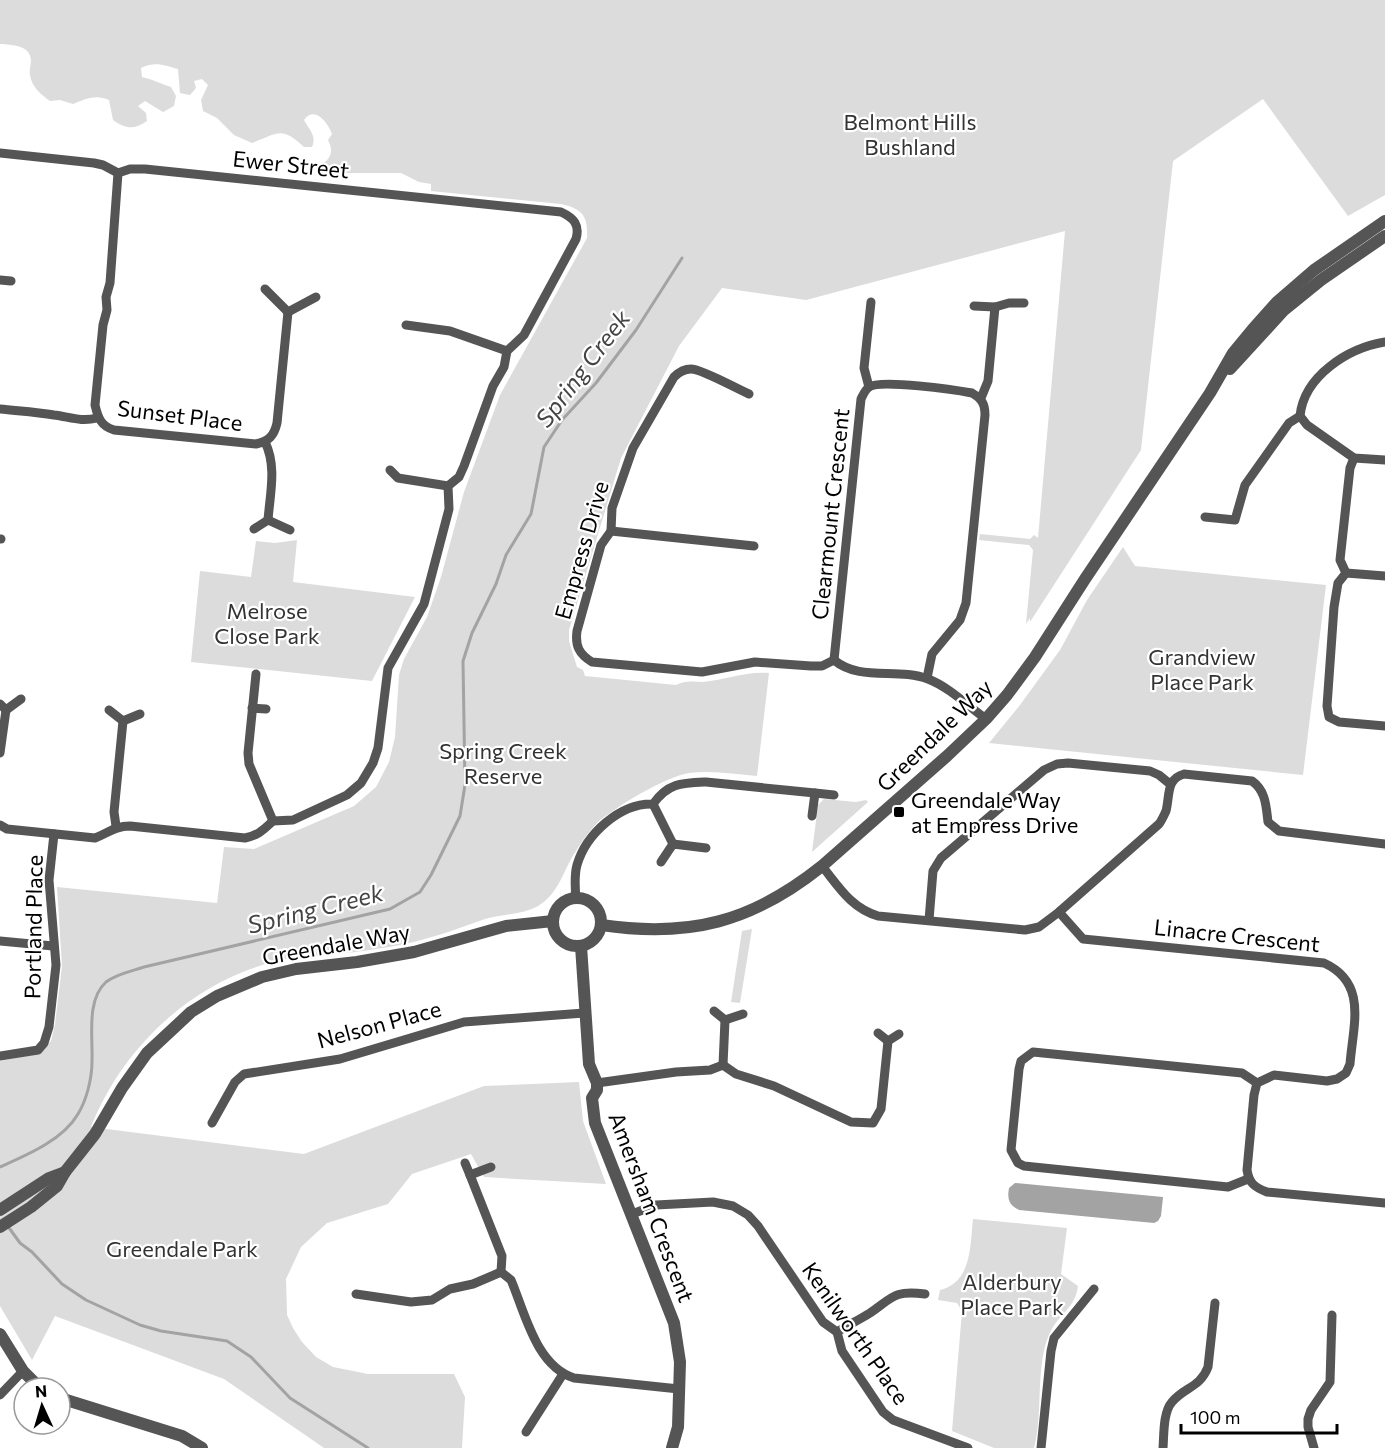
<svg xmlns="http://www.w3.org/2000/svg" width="1385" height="1448" font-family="Commissioner,sans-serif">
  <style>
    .green { fill: #dcdcdc }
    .water { fill: #a3a3a3 }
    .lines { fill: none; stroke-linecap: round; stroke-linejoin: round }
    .stream { stroke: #a3a3a3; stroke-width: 3 }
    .minor { stroke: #555; stroke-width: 9 }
    .tertiary { stroke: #555; stroke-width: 12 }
    .poi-dot { fill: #000; stroke: #fff; stroke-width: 2 }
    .labels { text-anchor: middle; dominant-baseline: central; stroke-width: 4.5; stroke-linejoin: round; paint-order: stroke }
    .park-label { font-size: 22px; fill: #333; stroke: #fff }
    .street-label { font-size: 22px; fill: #000; stroke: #fff }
    .poi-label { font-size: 22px; fill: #000; stroke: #fff; text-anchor: start }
    .water-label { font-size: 24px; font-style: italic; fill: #444; stroke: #fff }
  </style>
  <rect width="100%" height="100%" fill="#fff"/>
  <g class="green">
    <path d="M0,0H1385V195L1348,216L1263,99L1173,161L1141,450L1030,622V618L1026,624L1033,550L1029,545L979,540L980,534L1030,539L1034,535L1038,538L1065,231L806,300L722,288L679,346L621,458L569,630V641L577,667L583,670L585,676L676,685C686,680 693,682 703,682C725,680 746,671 769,673L757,776C734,774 712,770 689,773C665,777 617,806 598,822C590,830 582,841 576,851C563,870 559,894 538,906C522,915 502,914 485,919C454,930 422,942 389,947C366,951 341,954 317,956C306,957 293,957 281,960C195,979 123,1046 91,1127L304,1154L484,1086L579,1082L583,1121L606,1184L484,1177L471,1154L412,1174L388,1204L327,1223L301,1247L286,1279L287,1315L293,1328L302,1342L316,1357L333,1367L368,1374H454L465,1397L462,1448H324L224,1379L55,1316L32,1360L0,1306V1061L37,1054L51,1041L55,1024L62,966L57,887L217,903L224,847L254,849L354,806L376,787L389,762L395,737L399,675L404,659L427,617L441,577L464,492L500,395L587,238C588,216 583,209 561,204L431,191V184L419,182L401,173H345L324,170V163C332,156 333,150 328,140L332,134C328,123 315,105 304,120C309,130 317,135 312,147H304C281,126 279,133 252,143L234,135L217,118L203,111L201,100L208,85L202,79L194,81L196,88L190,95L180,93L178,69C164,65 155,61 141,68L142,77C152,79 161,84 171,87L176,96L174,106L163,112L145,101L138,106L146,113L147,121C134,130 126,129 113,120L109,100C96,94 85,99 73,104L60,100L50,101C41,94 32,88 30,75C29,70 31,65 31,60C30,45 12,45 0,44Z"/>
    <polygon points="297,540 293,582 415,597 372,681 191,662 200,571 251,577 256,541 275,543"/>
    <polygon points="1123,547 1135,566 1326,585 1303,775 989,743 1020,705 1060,650 1087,600"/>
    <polygon points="824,799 856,802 866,800 868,802 812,852 818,805"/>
    <polygon points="752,929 740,1003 731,1002 742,931"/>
    <path d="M973,1219L1067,1228L1061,1274L1078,1286C1075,1308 1062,1311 1052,1329C1034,1360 1044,1413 1034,1448H994L952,1431L962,1311L957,1303L938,1300L940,1290C972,1282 970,1246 973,1219Z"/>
  </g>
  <path class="water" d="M1015,1183L1163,1197L1161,1216L1158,1221L1154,1223L1019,1210C1009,1205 1007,1199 1009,1188Z"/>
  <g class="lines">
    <g class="stream">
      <path d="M0,1167C27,1155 63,1140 78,1114C87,1099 92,1078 92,1061C93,1037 86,1000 106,982C116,974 132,971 144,967L390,909L420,892L431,875L460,816L465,785L463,661L472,633L496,584L506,555L531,514L544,447L562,420L596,383L636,330L682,258"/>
      <polyline points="7,1225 20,1243 32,1252 62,1284 86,1300 140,1325 161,1331 227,1341 251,1357 290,1398 368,1448"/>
    </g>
    <g class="minor">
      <path d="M0,153L94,163L103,165L118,173L130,169H145L561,212C574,218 580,225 576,239L524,335L507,351L504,367L493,386L464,466L459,477L448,486L449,509L424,604L388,668L378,748L373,763L361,783L347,795L293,820L273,821C263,830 259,835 245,838L130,826C115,826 108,833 95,838L7,829L0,825"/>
      <path d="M118,173L110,283L106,297L107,310L103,325L95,405C98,418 101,426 114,430L256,444C269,441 274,436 277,423L288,312"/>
      <polyline points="0,280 11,281"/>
      <polyline points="265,289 288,312 316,297"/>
      <polyline points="974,306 995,307 1009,303 1024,303"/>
      <polyline points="406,325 450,331 507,351"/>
      <path d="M1385,342C1348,348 1304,376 1300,416L1307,425L1354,458L1385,460"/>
      <polyline points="869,387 864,368 871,302"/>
      <path d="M749,394C737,389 702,369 691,369C684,369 678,373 674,377L633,448L612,508L611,531L601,545L577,631C575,646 579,654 592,662L702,672L755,662L811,666H822L834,660C860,682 898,667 928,679C949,687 968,706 986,719"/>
      <polyline points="981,398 988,381 995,307"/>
      <path d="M0,409C18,411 36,412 54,415C70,417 81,422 97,418"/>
      <path d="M265,442C277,466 270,494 268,520"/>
      <polyline points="1354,458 1350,468 1340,560 1346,573 1338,583 1334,607 1327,706 1329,717 1339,722 1385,726"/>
      <polyline points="390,470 398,478 448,486"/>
      <polyline points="1205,517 1235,520 1245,485 1289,423 1300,416"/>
      <polyline points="254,529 268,520 290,530"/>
      <polyline points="611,531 754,546"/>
      <polyline points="0,539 1,539"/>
      <polyline points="1346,573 1385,576"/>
      <path d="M834,660L861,399C863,395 865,390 869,387C880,379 956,390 972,393C982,399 985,404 985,415L966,603L960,620L932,654L927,678"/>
      <polyline points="256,674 248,753 249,764 273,821"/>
      <polyline points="0,704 6,710 21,699"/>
      <polyline points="252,708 266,709"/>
      <polyline points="109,710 123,721 140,714"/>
      <polyline points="0,753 6,710"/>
      <polyline points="653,804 673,844"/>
      <polyline points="812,816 815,793 834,795"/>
      <polyline points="116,826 114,812 123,721"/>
      <polyline points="661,862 673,844 706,848"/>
      <path d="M822,866C839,887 851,908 878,916L1025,930L1039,927L1059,912L1159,824C1162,820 1164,815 1166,811C1170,795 1166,779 1184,774L1252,781C1266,791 1266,806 1268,822L1279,831L1385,844"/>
      <path d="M576,899C575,888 574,876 577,865C586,834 620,803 653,804C668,783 681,783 706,782L815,793"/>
      <path d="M1059,912L1083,939L1324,963C1368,983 1353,1025 1350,1064L1346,1073L1337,1079L1327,1081L1274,1075L1257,1083L1254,1095L1247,1170C1249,1183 1254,1187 1267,1192L1385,1203"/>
      <polyline points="929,920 933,871 941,858 1044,770 1057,764 1068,763 1150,771 1159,775 1170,784"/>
      <polyline points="0,941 53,946"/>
      <polyline points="714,1011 725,1020 743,1014"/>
      <polyline points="878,1033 888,1041 899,1034"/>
      <polyline points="0,1056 38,1050 44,1043 49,1027 56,965 49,880 54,834"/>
      <polyline points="723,1065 725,1020"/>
      <polyline points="597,1083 676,1072 710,1070 723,1065 736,1074 774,1086 851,1122 873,1123 881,1109 888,1041"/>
      <polyline points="212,1123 235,1082 244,1074 340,1059 464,1022 584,1013"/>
      <polyline points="465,1163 470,1175 491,1167"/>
      <path d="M470,1175L502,1256L501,1272L511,1280C525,1313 536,1366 574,1378L679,1389"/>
      <polyline points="1248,1179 1228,1187 1024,1166 1018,1163 1011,1150 1019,1069 1021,1061 1033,1052 1242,1073 1257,1083"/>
      <polyline points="632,1214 656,1205 713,1202 733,1206 748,1215 758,1226 823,1322 837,1332 842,1351 883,1412 893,1420 968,1448"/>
      <polyline points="356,1294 411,1302 432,1300 450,1289 473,1284 501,1272"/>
      <path d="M837,1332C848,1325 859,1320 870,1313C893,1297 894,1290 925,1294"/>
      <polyline points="0,1395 23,1371"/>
      <polyline points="526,1432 563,1374"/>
      <polyline points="1041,1448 1051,1351 1054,1338 1094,1289"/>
      <path d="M1163,1448C1164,1435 1163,1412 1172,1402C1184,1387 1200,1388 1208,1367L1215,1303"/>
      <polyline points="1314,1448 1308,1427 1308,1419 1311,1410 1330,1382 1332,1315"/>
    </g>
    <g class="tertiary">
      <polyline points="1230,369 1284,310 1321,280 1385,236"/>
      <circle cx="577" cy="922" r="24"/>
      <path d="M601,925C690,938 752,922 822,866L947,756L986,719L1007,695L1035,657L1085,579L1210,393L1233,353L1252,330L1277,302L1314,270L1385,221"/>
      <polyline points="581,946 589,1064 597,1083 597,1090 592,1098 595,1123 674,1323 680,1362 678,1427 672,1448"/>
      <polyline points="0,1210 49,1178 65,1172"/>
      <polyline points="0,1227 31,1207 57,1186 65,1172 95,1134 122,1088 147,1053 191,1012 217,996 262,977 296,969 357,962 414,952 506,926 553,921"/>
      <polyline points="0,1334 23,1371 40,1388"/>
      <polyline points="60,1398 182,1436 202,1448"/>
    </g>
  </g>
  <rect class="poi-dot" x="893" y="806" width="12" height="12" rx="3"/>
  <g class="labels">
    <g class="park-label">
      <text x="910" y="121">Belmont Hills<tspan x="910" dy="25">Bushland</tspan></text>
      <text x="267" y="610">Melrose<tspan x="267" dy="25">Close Park</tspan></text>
      <text x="1202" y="656">Grandview<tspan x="1202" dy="25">Place Park</tspan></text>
      <text x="503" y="750">Spring Creek<tspan x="503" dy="25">Reserve</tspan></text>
      <text x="182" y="1248">Greendale Park</text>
      <text x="1012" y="1281">Alderbury<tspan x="1012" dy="25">Place Park</tspan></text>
    </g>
    <g class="street-label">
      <text transform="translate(291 164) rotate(6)">Ewer Street</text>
      <text transform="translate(180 415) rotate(7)">Sunset Place</text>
      <text transform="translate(830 514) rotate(-84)">Clearmount Crescent</text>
      <text transform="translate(581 550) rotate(-74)">Empress Drive</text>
      <text transform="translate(934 735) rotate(-44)">Greendale Way</text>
      <text transform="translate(33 927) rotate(-89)">Portland Place</text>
      <text transform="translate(1237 935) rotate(6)">Linacre Crescent</text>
      <text transform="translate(336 944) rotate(-10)">Greendale Way</text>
      <text transform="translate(379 1024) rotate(-15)">Nelson Place</text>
      <text transform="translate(652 1207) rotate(69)">Amersham Crescent</text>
      <text transform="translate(856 1333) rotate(55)">Kenilworth Place</text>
    </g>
    <g class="poi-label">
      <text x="911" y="799">Greendale Way<tspan x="911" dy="25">at Empress Drive</tspan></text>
    </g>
    <g class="water-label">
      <text transform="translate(582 368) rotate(-53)">Spring Creek</text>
      <text transform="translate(315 908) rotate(-14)">Spring Creek</text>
    </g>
  </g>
  <g transform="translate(42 1406) rotate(356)"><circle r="28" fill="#ffffff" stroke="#999999" stroke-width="1.5"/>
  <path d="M0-4.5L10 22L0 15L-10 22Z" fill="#000000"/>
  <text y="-9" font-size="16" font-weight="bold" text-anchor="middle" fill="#000000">N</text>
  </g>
  <path d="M1181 1424v9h156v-9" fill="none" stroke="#000000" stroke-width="3"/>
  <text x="1190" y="1424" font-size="18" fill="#000000" stroke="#ffffff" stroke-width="4.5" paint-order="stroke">100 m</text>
</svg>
